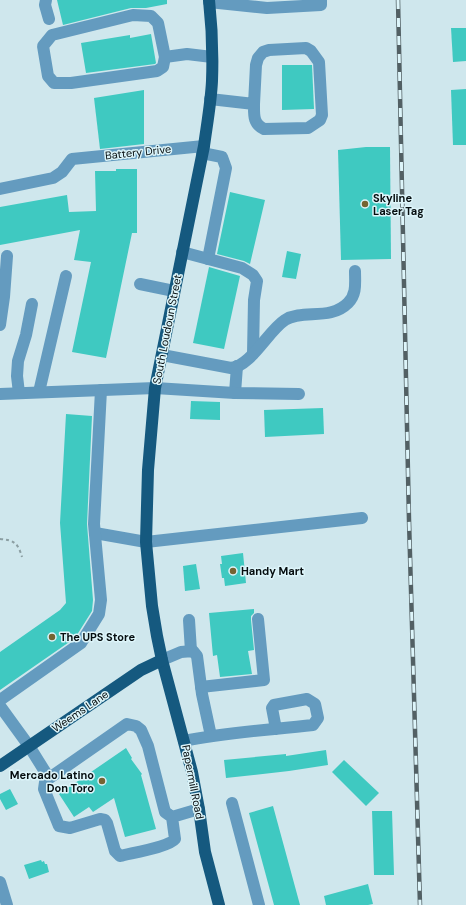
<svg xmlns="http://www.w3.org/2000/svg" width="466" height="905" font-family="'DM Sans',sans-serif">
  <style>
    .building { fill: #3fc9c1 }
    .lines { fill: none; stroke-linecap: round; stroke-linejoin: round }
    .path { stroke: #8b9ea2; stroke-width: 2; stroke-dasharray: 3 3; stroke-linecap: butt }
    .minor { stroke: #649bbf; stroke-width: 12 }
    .major { stroke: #15597f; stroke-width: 12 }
    .rail-casing { stroke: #526064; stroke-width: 4.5 }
    .rail { stroke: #ddf5fa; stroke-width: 3; stroke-dasharray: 9; stroke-linecap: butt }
    .poi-dot { fill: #756432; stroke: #ddf5fa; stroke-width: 1.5 }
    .labels { text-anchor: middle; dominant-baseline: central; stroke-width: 3; stroke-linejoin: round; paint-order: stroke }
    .street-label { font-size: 11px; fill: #060e10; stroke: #ddf5fa }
    .poi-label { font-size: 11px; font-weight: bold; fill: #060e10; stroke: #ddf5fa; text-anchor: start }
  </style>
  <rect width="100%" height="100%" fill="#cfe7ed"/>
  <g class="building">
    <polygon points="57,0 167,0 167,4 146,8 131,8 63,25"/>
    <polygon points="451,28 466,28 466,61 453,62"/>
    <polygon points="151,34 156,63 155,64 86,73 81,43 130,35 130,38"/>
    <polygon points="282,65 312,65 314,109 282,110"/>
    <polygon points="466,89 466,145 453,145 451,90"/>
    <polygon points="144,90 144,144 100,149 94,98"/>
    <polygon points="366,147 390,147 391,259 341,260 338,150"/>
    <polygon points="116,169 137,169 137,233 132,233 106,358 72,352 91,262 74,260 80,230 0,245 0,207 67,195 69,212 96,211 95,171 116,171"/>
    <polygon points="230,192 265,200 250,264 244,261 217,254"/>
    <polygon points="287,251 301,254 296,279 282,277"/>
    <polygon points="209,267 240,276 224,349 193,343"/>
    <polygon points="191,401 220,402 220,420 190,419"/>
    <polygon points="323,408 324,434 265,437 264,410"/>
    <polygon points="66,414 92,416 87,524 93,600 92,611 75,638 0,690 0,652 60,610 66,603 60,523"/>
    <polygon points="243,553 246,583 225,586 224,578 222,578 220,564 222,564 221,556"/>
    <polygon points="196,564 200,589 185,591 183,566"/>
    <polygon points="254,609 254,613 251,616 251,620 254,650 248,651 252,674 220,677 217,655 213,656 209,613"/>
    <polygon points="126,748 132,758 131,759 142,774 141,775 156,829 125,837 114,798 93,812 89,807 74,817 59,794"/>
    <polygon points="326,750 328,765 289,771 226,778 224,760 286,754 286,756"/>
    <polygon points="344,760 379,793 366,806 332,772"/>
    <polygon points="10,789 18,804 6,810 0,799 0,794"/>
    <polygon points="273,806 300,905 274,905 249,813"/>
    <polygon points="372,811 392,811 394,875 374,875"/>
    <polygon points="41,860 42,862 44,861 45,864 47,864 49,872 29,879 24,865"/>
    <polygon points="368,884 373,904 368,905 326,905 324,896"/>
  </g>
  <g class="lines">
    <path class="path" d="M0,539C14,540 18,543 22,557"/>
    <g class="minor">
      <polyline points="46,0 45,5 49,19"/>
      <polyline points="209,2 267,8 321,5 321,0"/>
      <polyline points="165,57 163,67 157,71 71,83 54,83 48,76 43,46 52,35 133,15 151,16 158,23 165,57 187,54 212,57"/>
      <path d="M210,99L254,104C254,115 253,124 264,129L308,128L320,120L322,115L319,62L311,51L306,48L269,50L263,52L258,58L256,65L254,104"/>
      <polyline points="202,153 222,157 226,168 208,259"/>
      <polyline points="0,189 53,178 62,172 72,159 204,146"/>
      <polyline points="182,252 242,268 253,275 257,281 254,300 253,354"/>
      <polyline points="140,284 174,291"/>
      <polyline points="0,325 4,297 7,256"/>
      <path d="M162,355L231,368C251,366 268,331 285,320C303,309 330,321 348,303C357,294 355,283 355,271"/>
      <polyline points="39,392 66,276"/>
      <polyline points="19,393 17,376 18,361 26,335 32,304"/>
      <polyline points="235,393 237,366"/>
      <polyline points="0,394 155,388 235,393 299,394"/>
      <polyline points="95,533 146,542 362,518"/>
      <polyline points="189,620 191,651"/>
      <polyline points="162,660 181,652 193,651 197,656 202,694 211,736"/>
      <polyline points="201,687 264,680 258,619"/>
      <polyline points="0,700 81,643 99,614 101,600 94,524 101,390"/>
      <polyline points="0,706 29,746 49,778"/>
      <path d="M184,741C227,732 270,730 313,725L318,718L315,704L307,699L274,705L272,708L276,729"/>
      <polyline points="232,803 259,905"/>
      <path d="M172,817L175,839C169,847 131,853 120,856L115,851L107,823L105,820L100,819L70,828L59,826L44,789L45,782L48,779L127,724L136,726L141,730L148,746L165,812L172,817L199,809"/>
      <polyline points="0,882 7,905"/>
    </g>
    <g class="major">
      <path d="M209,0C212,27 213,54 212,81C211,102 207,124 204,146L155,388L148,470L146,542L152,606L157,636L162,660L192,772L199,809L205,852L219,905"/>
      <polyline points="0,766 119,685 141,670 162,660"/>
    </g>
    <defs>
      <polyline id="rail" points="398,0 409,520 420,905"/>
    </defs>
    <use href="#rail" class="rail-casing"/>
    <use href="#rail" class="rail"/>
  </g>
  <g class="poi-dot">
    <circle cx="365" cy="204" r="4"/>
    <circle cx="233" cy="571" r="4"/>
    <circle cx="52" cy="637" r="4"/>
    <circle cx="102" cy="781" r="4"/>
  </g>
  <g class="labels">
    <g class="street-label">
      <text transform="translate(138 152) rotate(-6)">Battery Drive</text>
      <text transform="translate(167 329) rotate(-79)">South Loudoun Street</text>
      <text transform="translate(80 711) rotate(-34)">Weems Lane</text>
      <text transform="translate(193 782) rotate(79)">Papermill Road</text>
    </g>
    <g class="poi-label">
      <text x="373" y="198">Skyline<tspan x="373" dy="13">Laser Tag</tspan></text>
      <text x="241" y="571">Handy Mart</text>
      <text x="60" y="637">The UPS Store</text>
      <text x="94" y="775" text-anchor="end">Mercado Latino<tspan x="94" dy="13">Don Toro</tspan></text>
    </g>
  </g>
</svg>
